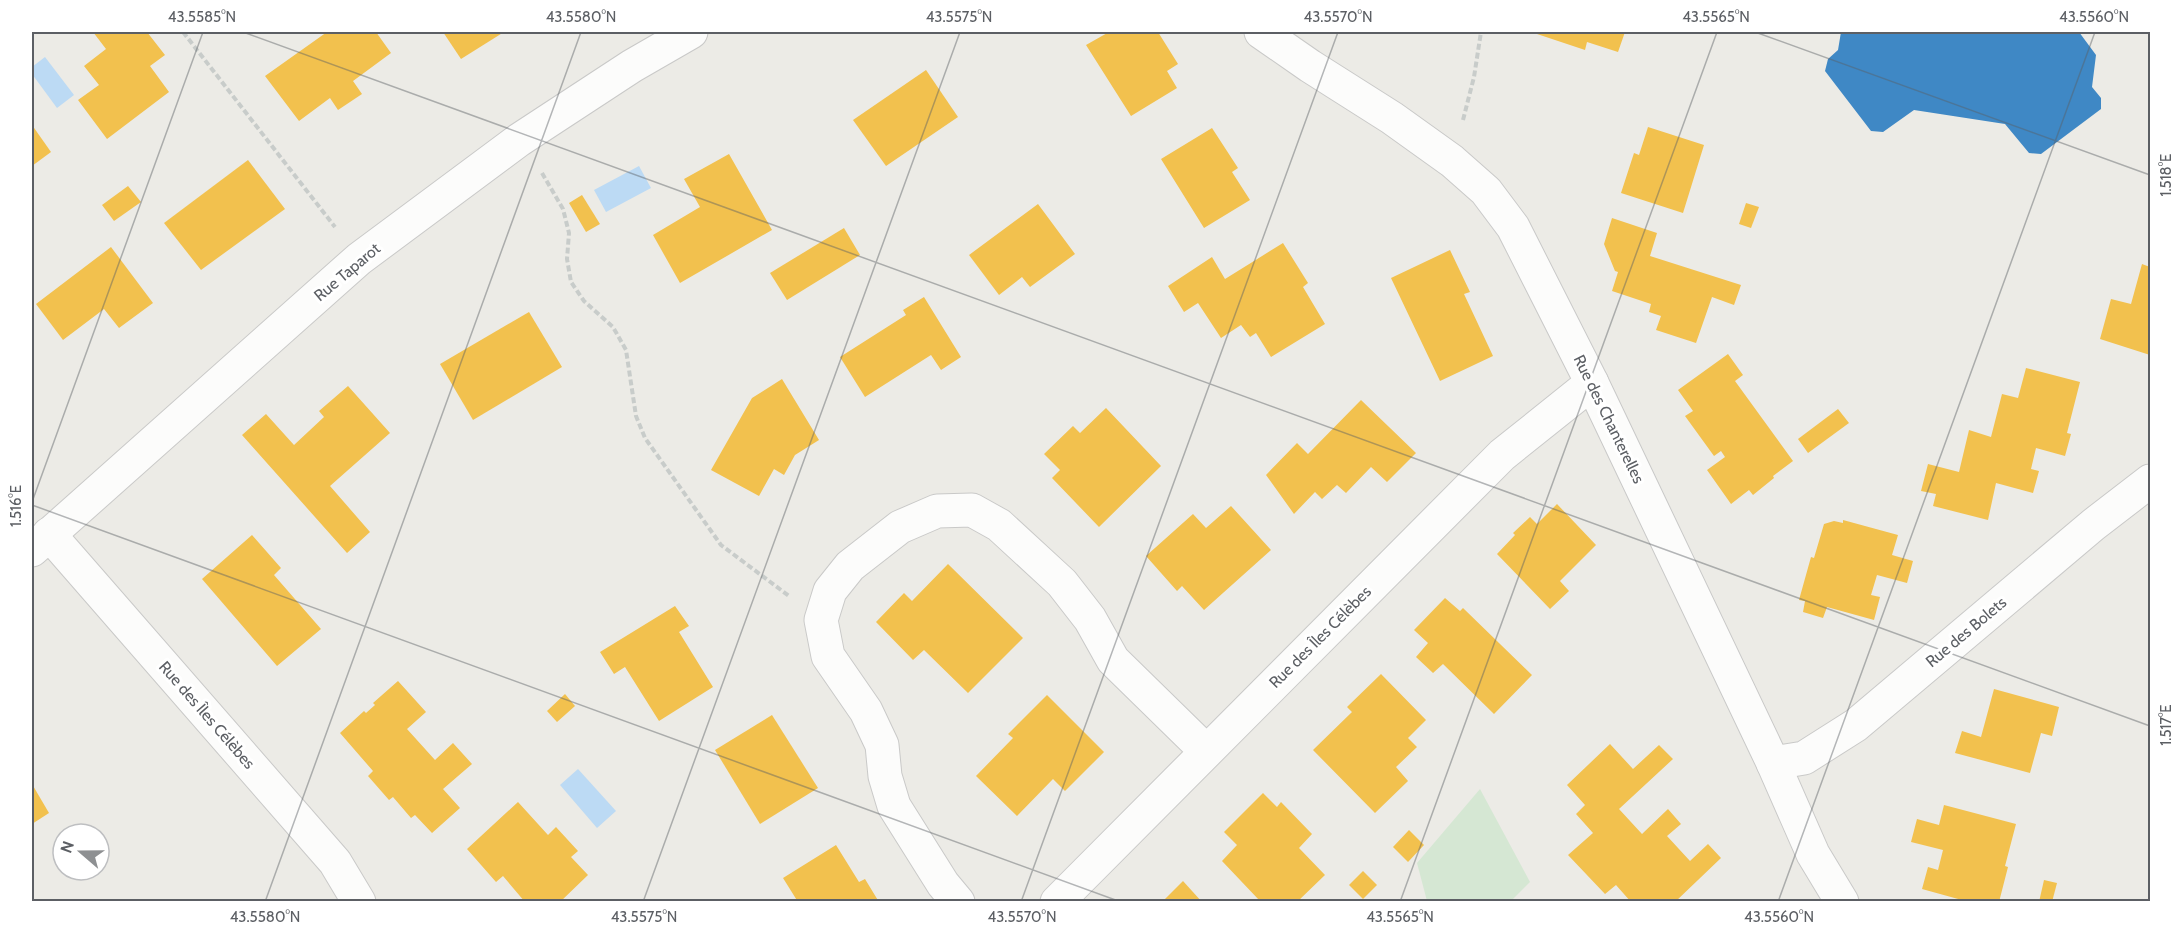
<svg xmlns="http://www.w3.org/2000/svg" width="2182" height="933" font-family="Cabin,sans-serif">
  <style>
    .green { fill: #d5e7d3 }
    .water { fill: #bcdaf4 }
    .homes { fill: #f2c14e }
    .schools { fill: #3f88c5 }
    .lines { fill: none; stroke-linecap: round; stroke-linejoin: round }
    .minor-casing { stroke: #c9c9c8; stroke-width: 35 }
    .path { stroke: #c8ccca; stroke-width: 4; stroke-dasharray: 6 3; stroke-linecap: butt }
    .minor { stroke: #fcfcfb; stroke-width: 33 }
    .ticks { fill: none; stroke: #5c5f64; stroke-width: 1.5; stroke-opacity: 0.45 }
    .labels { text-anchor: middle; dominant-baseline: central; stroke-width: 6; stroke-linejoin: round; paint-order: stroke }
    .street-label { font-size: 16px; fill: #5c5f64; stroke: #fff }
    .neatline { fill: none; stroke: #5c5f64; stroke-width: 2 }
    .ticks-label { font-size: 15px; text-anchor: middle; fill: #5c5f64 }
  </style>
  <rect width="100%" height="100%" fill="#ecebe6"/>
  <polygon class="green" points="1480,789 1530,882 1511,901 1427,901 1417,863"/>
  <g class="water">
    <polygon points="45,57 74,95 57,108 32,74 32,67"/>
    <polygon points="639,166 651,188 606,212 594,190"/>
    <polygon points="578,769 616,811 597,828 560,785"/>
  </g>
  <g class="homes">
    <polygon points="93,32 147,32 165,55 150,66 169,92 107,139 78,100 99,85 84,66 106,49"/>
    <polygon points="327,32 376,32 391,53 353,81 362,94 338,110 330,98 299,121 265,76"/>
    <polygon points="443,32 504,32 461,59"/>
    <polygon points="1109,32 1158,32 1178,64 1167,71 1177,88 1131,116 1086,45"/>
    <polygon points="1531,32 1625,32 1618,52 1587,42 1585,50"/>
    <polygon points="926,70 958,117 886,166 853,120"/>
    <polygon points="32,125 51,152 32,166"/>
    <polygon points="1648,127 1704,145 1683,213 1621,193 1634,153 1639,155"/>
    <polygon points="1212,128 1238,168 1232,172 1250,200 1204,228 1161,159"/>
    <polygon points="729,154 772,230 680,283 653,235 700,207 684,179"/>
    <polygon points="248,160 285,209 201,270 164,223"/>
    <polygon points="128,186 141,202 114,221 102,205"/>
    <polygon points="582,195 600,224 586,232 569,203"/>
    <polygon points="1746,203 1759,207 1751,228 1739,224"/>
    <polygon points="1038,204 1075,254 1030,287 1022,277 999,295 969,255"/>
    <polygon points="1612,218 1657,233 1650,256 1741,285 1734,305 1712,297 1696,343 1656,330 1661,316 1649,312 1651,304 1612,291 1618,272 1615,271 1604,244"/>
    <polygon points="844,228 860,255 787,300 770,273"/>
    <polygon points="1283,243 1308,283 1303,287 1325,324 1271,357 1256,333 1250,337 1241,325 1221,338 1198,303 1184,312 1168,286 1212,257 1225,279"/>
    <polygon points="111,247 153,303 119,328 104,309 63,340 36,304"/>
    <polygon points="1450,250 1470,292 1464,294 1493,356 1440,381 1391,278"/>
    <polygon points="2142,264 2150,267 2150,355 2100,339 2111,299 2131,304"/>
    <polygon points="924,297 961,357 941,370 931,355 865,397 840,357 906,315 903,310"/>
    <polygon points="529,312 562,367 473,420 440,364"/>
    <polygon points="1728,354 1743,375 1735,381 1793,461 1773,476 1774,478 1753,495 1749,490 1731,504 1707,470 1725,457 1721,451 1714,456 1685,416 1693,411 1678,390"/>
    <polygon points="2026,368 2080,382 2067,433 2071,434 2065,456 2036,448 2031,469 2039,471 2033,493 1996,483 1988,520 1933,506 1936,494 1921,491 1928,464 1959,472 1969,430 1991,437 2002,394 2018,398"/>
    <polygon points="782,379 819,440 795,455 784,475 774,469 759,496 711,470 752,398"/>
    <polygon points="348,386 390,433 330,486 370,532 347,553 242,435 266,414 294,445 324,417 319,411"/>
    <polygon points="1361,400 1416,453 1387,482 1371,467 1346,493 1337,485 1322,499 1315,492 1294,514 1266,475 1297,443 1308,454"/>
    <polygon points="1106,408 1161,466 1099,527 1052,478 1060,470 1044,454 1073,426 1080,433"/>
    <polygon points="1838,409 1849,423 1808,453 1798,439"/>
    <polygon points="1557,504 1596,545 1560,581 1569,591 1550,609 1497,554 1515,535 1513,533 1530,517 1537,524"/>
    <polygon points="1231,506 1271,550 1204,610 1182,586 1177,591 1146,556 1193,514 1206,528"/>
    <polygon points="1843,520 1898,535 1892,555 1913,561 1907,583 1877,575 1871,595 1880,597 1874,620 1827,607 1823,618 1803,612 1805,601 1799,600 1811,557 1814,558 1824,524 1834,521 1843,523"/>
    <polygon points="252,535 281,568 274,575 321,629 277,666 202,579"/>
    <polygon points="948,564 1023,638 968,693 924,650 913,660 876,622 904,593 912,601"/>
    <polygon points="1445,598 1460,611 1463,608 1532,675 1494,714 1443,664 1433,673 1416,657 1428,643 1414,630"/>
    <polygon points="675,606 689,626 679,632 713,687 659,721 625,667 614,674 600,652"/>
    <polygon points="1381,674 1426,720 1408,738 1417,747 1396,767 1408,781 1375,813 1313,750 1352,712 1347,707"/>
    <polygon points="398,681 426,712 407,729 435,760 453,743 472,764 443,789 460,808 432,833 415,815 411,818 393,797 389,800 368,776 373,771 340,733 364,711 366,713 375,705 373,703"/>
    <polygon points="1994,689 2059,707 2052,736 2041,733 2030,773 1955,753 1962,731 1981,737"/>
    <polygon points="565,694 575,706 557,722 547,711"/>
    <polygon points="1047,695 1104,752 1065,791 1053,779 1017,816 976,776 1013,738 1008,734"/>
    <polygon points="772,715 818,788 760,824 715,750"/>
    <polygon points="1610,744 1633,769 1659,745 1673,759 1619,809 1642,834 1668,809 1681,824 1667,836 1690,861 1708,844 1721,858 1675,902 1631,902 1616,885 1605,894 1568,855 1593,833 1576,814 1585,805 1567,785"/>
    <polygon points="32,784 49,813 32,824"/>
    <polygon points="1263,793 1277,807 1281,802 1312,834 1299,848 1325,875 1297,902 1257,902 1259,900 1222,861 1237,845 1224,832"/>
    <polygon points="518,802 548,835 556,827 578,851 571,857 588,875 560,902 525,902 503,876 496,882 467,849"/>
    <polygon points="1944,805 2016,824 2005,866 2008,867 1999,902 1969,902 1922,889 1928,867 1938,870 1943,850 1911,842 1917,819 1939,825"/>
    <polygon points="1409,830 1424,845 1408,862 1393,847"/>
    <polygon points="836,845 859,882 865,879 879,902 798,902 783,878"/>
    <polygon points="1363,871 1377,885 1363,899 1349,885"/>
    <polygon points="2044,880 2057,883 2052,902 2039,902"/>
    <polygon points="1183,881 1202,902 1162,902"/>
  </g>
  <polygon class="schools" points="1841,32 2079,32 2096,55 2092,87 2101,98 2101,109 2041,154 2029,153 2005,124 1914,110 1883,132 1871,131 1825,71 1828,59 1838,50"/>
  <g class="lines">
    <defs>
      <g id="minor">
        <polyline points="1261,32 1310,66 1392,118 1452,161 1486,191 1513,227 1592,383 1773,763 1813,854 1842,902"/>
        <polyline points="49,534 335,862 359,902"/>
        <polyline points="32,550 359,259 519,140 632,66 691,32"/>
        <polyline points="1773,763 1804,758 1856,725 2093,525 2150,481"/>
        <polyline points="958,902 943,884 894,806 885,776 882,745 866,711 828,656 821,620 830,591 850,566 900,527 937,511 972,510 999,525 1062,583 1090,619 1113,660 1206,751"/>
        <polyline points="1057,902 1502,455 1592,383"/>
      </g>
    </defs>
    <use href="#minor" class="minor-casing"/>
    <g class="path">
      <polyline points="183,32 335,227"/>
      <polyline points="1463,120 1474,77 1481,32"/>
      <polyline points="542,173 563,209 569,233 567,259 571,282 584,301 613,327 626,350 636,416 645,438 721,545 789,596"/>
    </g>
    <use href="#minor" class="minor"/>
  </g>
  <path class="ticks" d="M243,32L2150,726M1755,32L2150,175M32,502L203,32M32,505L1121,902M265,902L581,32M643,902L960,32M1021,902L1338,32M1400,902L1717,32M1778,902L2095,32"/>
  <g class="labels">
    <g class="street-label">
      <text transform="translate(347 272) rotate(-40)">Rue Taparot</text>
      <text transform="translate(1609 419) rotate(64)">Rue des Chanterelles</text>
      <text transform="translate(1966 632) rotate(-40)">Rue des Bolets</text>
      <text transform="translate(1320 637) rotate(-45)">Rue des Îles Célèbes</text>
      <text transform="translate(207 715) rotate(49)">Rue des Îles Célèbes</text>
    </g>
  </g>
  <rect width="2182" height="933" fill="none" stroke="#ffffff" stroke-width="66"/>
  <g transform="translate(81 852) rotate(290)"><circle r="28" fill="#ffffff" stroke="#bebfc1" stroke-width="1.5"/>
  <path d="M0-4.5L10 22L0 15L-10 22Z" fill="#8e9092"/>
  <text y="-9" font-size="16" font-weight="bold" text-anchor="middle" fill="#5c5f64">N</text>
  </g>
  <rect x="33" y="33" width="2116" height="867" class="neatline"/>
  <g class="ticks-label">
    <text x="202" y="22">43.5585°N</text>
    <text x="581" y="22">43.5580°N</text>
    <text x="959" y="22">43.5575°N</text>
    <text x="1338" y="22">43.5570°N</text>
    <text x="1716" y="22">43.5565°N</text>
    <text x="2094" y="22">43.5560°N</text>
    <text transform="translate(2166 175) rotate(-90)" y="5">1.518°E</text>
    <text transform="translate(16 506) rotate(-90)" y="5">1.516°E</text>
    <text transform="translate(2166 725) rotate(-90)" y="5">1.517°E</text>
    <text x="265" y="922">43.5580°N</text>
    <text x="644" y="922">43.5575°N</text>
    <text x="1022" y="922">43.5570°N</text>
    <text x="1400" y="922">43.5565°N</text>
    <text x="1779" y="922">43.5560°N</text>
  </g>
</svg>
